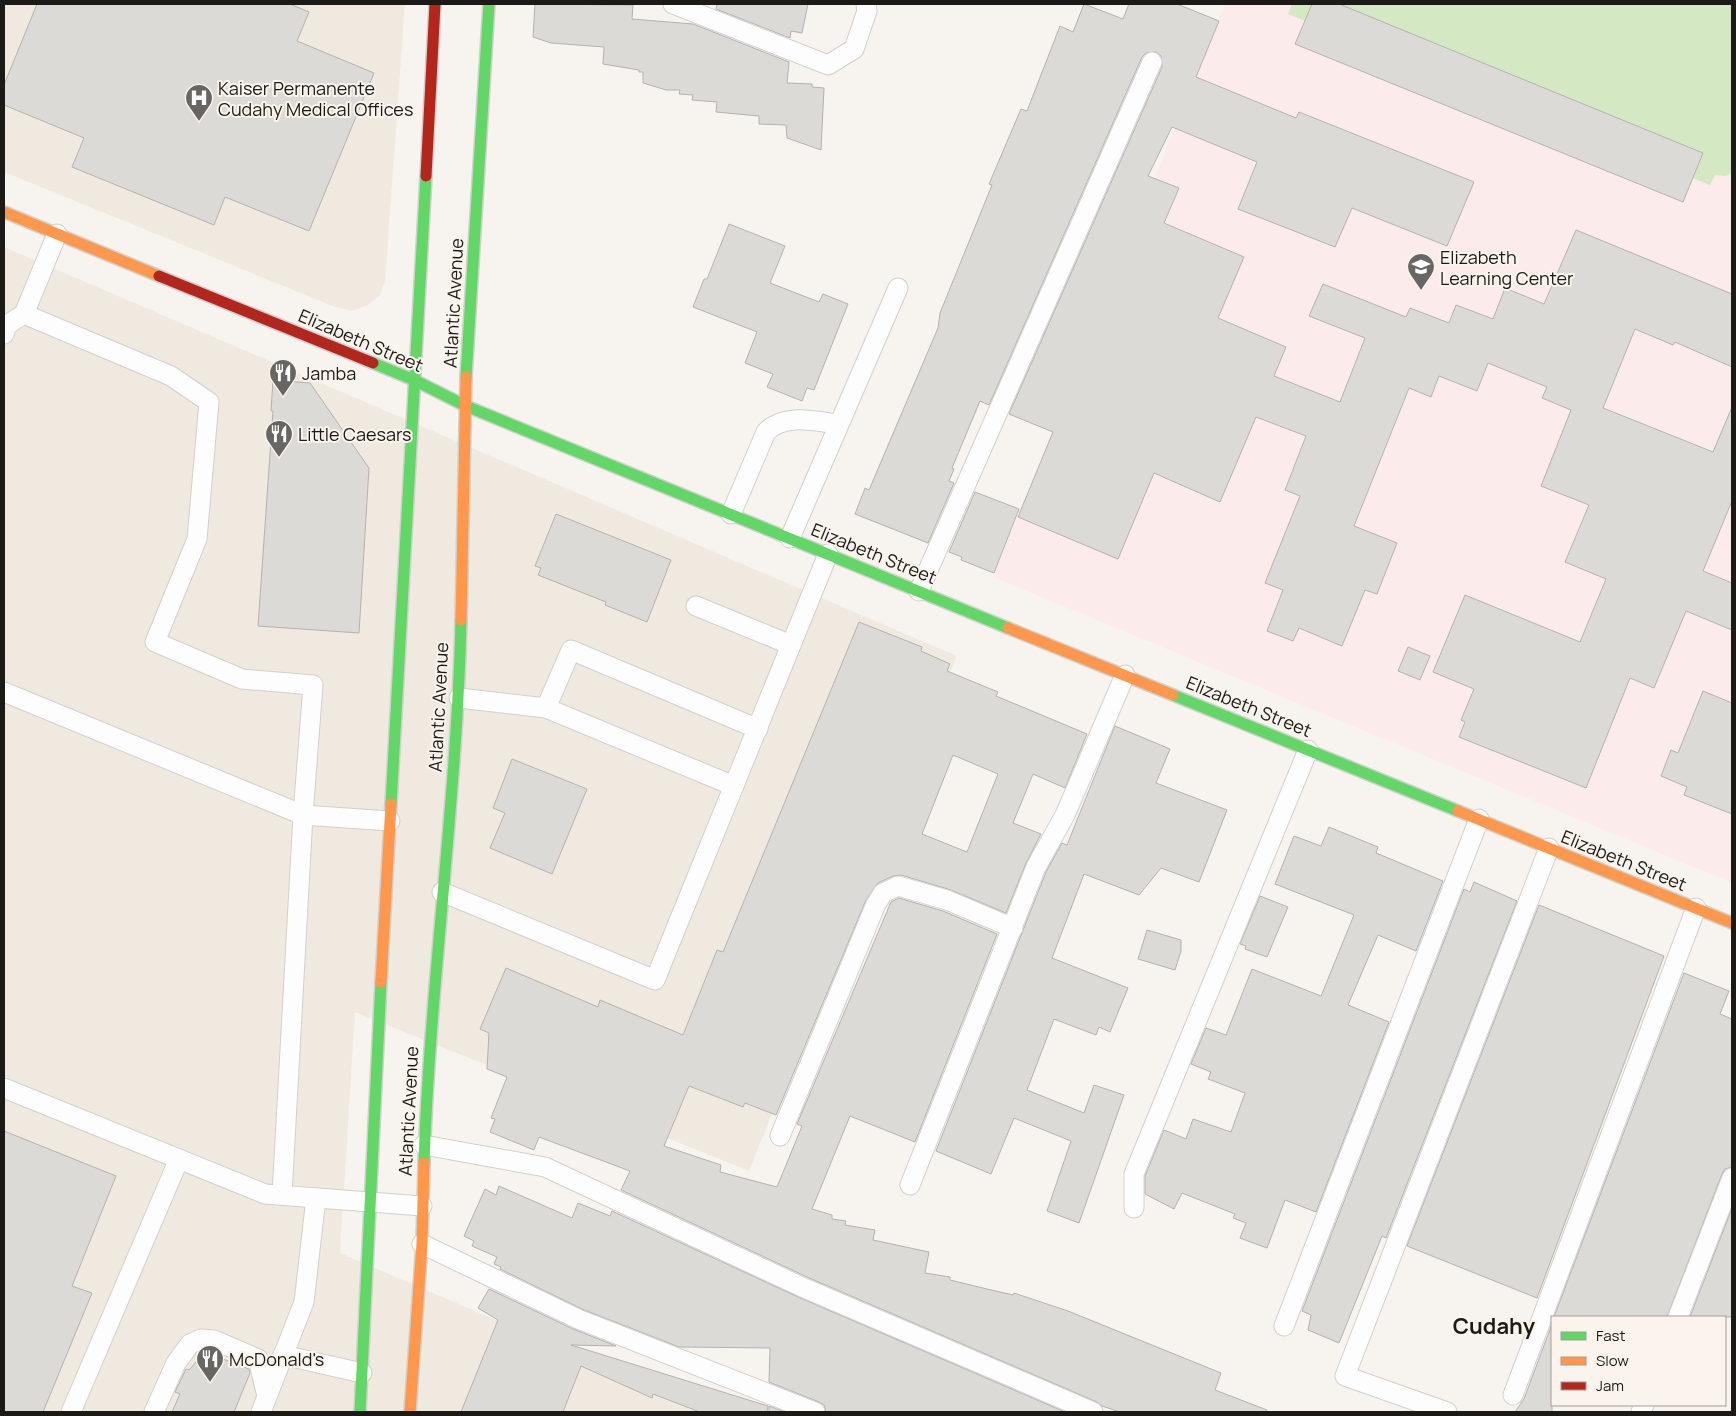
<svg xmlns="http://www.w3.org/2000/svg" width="1736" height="1416" font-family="Manrope,sans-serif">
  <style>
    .built { fill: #f0e9df }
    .education { fill: #fbebea }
    .green { fill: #d5e8c4 }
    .building { fill: #dcdad7; stroke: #b4b2af; fill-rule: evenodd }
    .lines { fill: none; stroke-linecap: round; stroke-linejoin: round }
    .lane-casing { stroke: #d2d0cd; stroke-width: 21 }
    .fast-casing { stroke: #d2d0cd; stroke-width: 14 }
    .slow-casing { stroke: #d2d0cd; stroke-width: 14 }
    .jam-casing { stroke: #d2d0cd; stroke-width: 14 }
    .lane { stroke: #fefdfd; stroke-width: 19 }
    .fast { stroke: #63d668; stroke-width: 11 }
    .slow { stroke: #ff974d; stroke-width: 11 }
    .jam { stroke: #b3261e; stroke-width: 11 }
    .labels { text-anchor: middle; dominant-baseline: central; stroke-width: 4; stroke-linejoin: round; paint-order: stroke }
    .poi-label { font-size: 18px; fill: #1b1a17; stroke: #faf4ed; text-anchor: start }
    .street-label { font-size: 18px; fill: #1b1a17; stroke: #faf4ed }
    .district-label { font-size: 22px; font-weight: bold; fill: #1b1a17; stroke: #faf4ed }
  </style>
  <rect width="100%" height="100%" fill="#f7f4f0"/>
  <g class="built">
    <polygon points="4,4 405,4 385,281 380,295 368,305 352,311 335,307 4,172"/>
    <polygon points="4,247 957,656 749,1171 355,1012 340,1253 710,1412 4,1412"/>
  </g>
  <polygon class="education" points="1225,4 1732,4 1732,883 993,577"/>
  <polygon class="green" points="1292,4 1732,4 1732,173 1726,176 1715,175 1710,185 1288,14"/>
  <g class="building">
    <polygon points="37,4 290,4 309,12 297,41 374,73 309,231 225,197 214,225 72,167 84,138 4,105 4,85"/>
    <polygon points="535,4 633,5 632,19 693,24 789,62 787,83 812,84 812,87 824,88 821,150 787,138 786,125 759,124 759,116 716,112 717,102 692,100 693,95 679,94 680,90 666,90 643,83 643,72 639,72 639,70 603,64 604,47 551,43 533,37"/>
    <polygon points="717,4 808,4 802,33 791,31 790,38 716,9"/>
    <polygon points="1084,4 1123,19 1129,4 1177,4 1219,21 1196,77 1296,118 1299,112 1474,182 1447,246 1352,208 1335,247 1238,209 1257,162 1172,127 1148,176 1179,188 1164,223 1244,257 1218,318 1286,347 1274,376 1340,402 1365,338 1309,316 1323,284 1406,317 1410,308 1449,323 1456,305 1493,319 1505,288 1544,304 1576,230 1732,294 1732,367 1675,342 1673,345 1635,329 1603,408 1713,452 1732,407 1732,501 1703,571 1732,583 1732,630 1686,611 1654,688 1630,678 1586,788 1459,737 1465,722 1461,720 1474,689 1433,672 1465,595 1580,642 1606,579 1565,562 1589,505 1541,486 1571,410 1542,398 1547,387 1488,363 1477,391 1439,376 1431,397 1409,388 1354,526 1397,543 1377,594 1365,590 1342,646 1299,628 1293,641 1267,631 1283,590 1265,583 1300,496 1285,490 1306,436 1256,417 1220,502 1154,473 1118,559 1018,517 1053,432 1009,414 1162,67 1161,56 1156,52 1146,53 1142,57 989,405 980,401 952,468 954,469 949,481 954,483 928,543 855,514 865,488 869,490 938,328 940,313 992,185 989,184 1021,109 1027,111 1060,26 1073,32"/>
    <polygon points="1312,4 1339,4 1703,153 1683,202 1295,44"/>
    <polygon points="729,224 785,246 770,283 819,302 823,294 848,304 814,390 807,388 802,401 767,387 773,374 745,363 757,332 693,307 704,279 707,279"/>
    <polygon points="273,380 310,383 369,468 359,633 258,626 273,411 271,411"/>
    <polygon points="975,492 1019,509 994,573 961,560 962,557 949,552"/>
    <polygon points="556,514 671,560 647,622 605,605 606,602 538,575 541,568 535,566"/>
    <path d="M859,622L922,647L921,651L950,664L947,671L998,692L996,696L1087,734L1065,788L1033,774L1013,823L1041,834L1026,863L1006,913L951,890L901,875L893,876L878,883L866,900L776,1115L745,1103L743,1107L689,1086L664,1146L721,1165L720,1172L777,1187L802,1126L797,1124L891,902L899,898L943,911L997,934L915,1142L850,1116L812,1209L832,1215V1219L846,1221L845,1225L875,1230L873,1240L929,1252L925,1273L950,1277V1280L987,1289L1013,1295L1014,1293L1068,1311L1221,1373L1215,1390L1267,1410L1266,1412H1120L1102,1406L1097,1402L807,1277L621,1190L630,1171L539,1137L534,1150L490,1132L495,1119L491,1118L507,1077L487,1069L489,1033L480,1029L506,968L598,1007L600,1000L683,1035L717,950L723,952ZM953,755L998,774L967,852L922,834Z"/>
    <polygon points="1408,647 1430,656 1420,680 1398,671"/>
    <polygon points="1703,691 1732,703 1732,814 1684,795 1687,787 1661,776 1671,750 1678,753"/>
    <polygon points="1115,726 1170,749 1156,783 1227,810 1199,882 1161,868 1139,895 1084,874 1052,958 1128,988 1110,1032 1099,1027 1096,1035 1054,1019 1027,1090 1084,1113 1094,1085 1124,1095 1079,1223 1047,1211 1071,1141 1014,1118 991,1174 936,1151 1046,872 1062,843 1067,845"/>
    <polygon points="512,759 587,789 552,874 490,848 505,813 493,808"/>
    <polygon points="1329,827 1378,847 1376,853 1443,881 1416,951 1378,935 1348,1005 1389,1022 1316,1212 1285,1200 1267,1248 1240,1238 1246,1223 1233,1218 1235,1214 1182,1193 1174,1209 1145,1194 1145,1176 1164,1130 1186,1139 1193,1119 1231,1132 1245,1093 1208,1079 1211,1072 1191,1064 1206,1028 1226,1035 1252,969 1321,996 1354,915 1275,884 1294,836 1321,846"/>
    <polygon points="1474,882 1517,901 1386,1238 1382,1236 1339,1343 1308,1330 1311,1315 1302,1311 1464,889 1470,892"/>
    <polygon points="1260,896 1288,907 1267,957 1245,949 1246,946 1240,944"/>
    <polygon points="1539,905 1664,956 1537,1298 1407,1246"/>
    <polygon points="1147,930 1181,940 1181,951 1175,970 1138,959"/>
    <polygon points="1684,973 1729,991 1720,1014 1732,1019 1732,1167 1725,1169 1722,1174 1667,1317 1554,1317"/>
    <polygon points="4,1131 116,1176 72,1286 92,1293 43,1412 4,1412"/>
    <polygon points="499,1186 572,1218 578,1203 610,1216 612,1211 798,1297 1065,1412 826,1412 824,1405 819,1402 769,1382 770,1348 679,1347 582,1309 500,1269 501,1267 494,1264 497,1257 472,1246 474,1241 464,1236 485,1189 496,1195"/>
    <polygon points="1732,1208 1732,1317 1690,1317"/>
    <polygon points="489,1289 573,1329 616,1346 571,1345 768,1406 767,1412 700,1412 653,1394 652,1398 581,1366 563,1412 461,1412 498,1320 478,1308"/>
    <polygon points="1552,1324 1552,1412 1515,1412 1524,1399"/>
    <polygon points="205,1352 249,1369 250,1373 234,1412 172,1412 180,1394 175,1392 186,1369 189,1370"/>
    <polygon points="769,1406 785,1412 769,1412"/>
  </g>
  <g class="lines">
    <defs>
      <g id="lane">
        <polyline points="673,4 828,65 854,49 867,11 866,4"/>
        <polyline points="24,314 171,376 209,402 197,539 155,642 242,679 313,685 303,815 282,1195"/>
        <polyline points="4,334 7,325 24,314 57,234"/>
        <path d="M731,514L766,432C784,413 814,421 838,424"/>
        <polyline points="790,538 898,288"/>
        <polyline points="919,591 1152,62"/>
        <polyline points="696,606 791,645"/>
        <polyline points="4,692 303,815 390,821"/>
        <polyline points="459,698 546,708 571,650 758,729"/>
        <polyline points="546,708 734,786"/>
        <polyline points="442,892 655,980 828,554"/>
        <polyline points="4,1088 265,1194 422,1206"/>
        <polyline points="780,1136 876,904 883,893 898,886 947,900 1013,928"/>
        <polyline points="424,1145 545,1167 802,1287 1093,1412"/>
        <polyline points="910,1185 1036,867 1065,815 1125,675"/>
        <polyline points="1134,1208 1134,1174 1308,750"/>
        <polyline points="422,1244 578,1319 815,1412"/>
        <polyline points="1678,1317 1732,1178"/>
        <polyline points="1284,1326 1479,819"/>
        <polyline points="283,1355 362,1373"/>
        <polyline points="1513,1395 1696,908"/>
        <polyline points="71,1412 179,1159"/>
        <polyline points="154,1412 176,1363 190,1344 201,1339 214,1340 258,1359 267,1396"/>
        <polyline points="261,1412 304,1302 316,1198"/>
        <polyline points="1447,1412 1345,1376 1549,848"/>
        <polyline points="1641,1412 1644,1405"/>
      </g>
      <g id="fast">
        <polyline points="373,363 414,380 466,406 1008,628"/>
        <polyline points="466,377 489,4"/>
        <polyline points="1173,695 1458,811"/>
        <polyline points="391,804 426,176"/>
        <path d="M424,1163C430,982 457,801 461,620"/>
        <polyline points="360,1412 381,982"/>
      </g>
      <g id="slow">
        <polyline points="4,212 159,276"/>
        <polyline points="461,620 466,377"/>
        <polyline points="1008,628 1173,695"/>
        <polyline points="1458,811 1732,923"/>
        <polyline points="381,982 391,804"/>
        <polyline points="410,1412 422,1244 424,1163"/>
      </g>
      <g id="jam">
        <polyline points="426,176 435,4"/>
        <polyline points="159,276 373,363"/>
      </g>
    </defs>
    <use href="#lane" class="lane-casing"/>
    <use href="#fast" class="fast-casing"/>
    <use href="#slow" class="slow-casing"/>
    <use href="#jam" class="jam-casing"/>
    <use href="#lane" class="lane"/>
    <use href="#fast" class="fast"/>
    <use href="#slow" class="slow"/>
    <use href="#jam" class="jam"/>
  </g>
  <defs>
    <symbol id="hospital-pin" viewBox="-11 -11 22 30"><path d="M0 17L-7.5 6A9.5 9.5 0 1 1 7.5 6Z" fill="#686663" stroke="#faf4ed"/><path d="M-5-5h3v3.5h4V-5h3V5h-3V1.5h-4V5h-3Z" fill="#fff"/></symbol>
    <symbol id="school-pin" viewBox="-11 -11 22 30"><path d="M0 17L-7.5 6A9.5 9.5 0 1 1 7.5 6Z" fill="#686663" stroke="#faf4ed"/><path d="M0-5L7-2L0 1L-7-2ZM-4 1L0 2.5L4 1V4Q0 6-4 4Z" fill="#fff"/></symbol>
    <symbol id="restaurant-pin" viewBox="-11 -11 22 30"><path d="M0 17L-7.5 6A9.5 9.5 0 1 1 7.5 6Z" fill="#686663" stroke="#faf4ed"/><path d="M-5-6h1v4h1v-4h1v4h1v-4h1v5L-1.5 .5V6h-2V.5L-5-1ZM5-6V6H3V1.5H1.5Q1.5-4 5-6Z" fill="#fff"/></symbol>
  </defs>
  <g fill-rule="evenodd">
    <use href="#hospital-pin" x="183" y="82" width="32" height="43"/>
    <use href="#school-pin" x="1405" y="251" width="32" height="43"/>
    <use href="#restaurant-pin" x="267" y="357" width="32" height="43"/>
    <use href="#restaurant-pin" x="263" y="418" width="32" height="43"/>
    <use href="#restaurant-pin" x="194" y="1343" width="32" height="43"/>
  </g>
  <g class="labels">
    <g class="poi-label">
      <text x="218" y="88">Kaiser Permanente<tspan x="218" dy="21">Cudahy Medical Offices</tspan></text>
      <text x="1440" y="257">Elizabeth<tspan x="1440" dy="21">Learning Center</tspan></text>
      <text x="302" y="373">Jamba</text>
      <text x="298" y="434">Little Caesars</text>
      <text x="229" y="1359">McDonald's</text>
    </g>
    <g class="street-label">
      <text transform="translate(453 303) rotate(-87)">Atlantic Avenue</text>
      <text transform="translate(361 340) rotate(23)">Elizabeth Street</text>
      <text transform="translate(874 553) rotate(22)">Elizabeth Street</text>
      <text transform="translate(1249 706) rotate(22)">Elizabeth Street</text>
      <text transform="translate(438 707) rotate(-87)">Atlantic Avenue</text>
      <text transform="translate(1624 860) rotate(22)">Elizabeth Street</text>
      <text transform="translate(408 1111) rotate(-87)">Atlantic Avenue</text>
    </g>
    <g class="district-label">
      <text x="1494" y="1326">Cudahy</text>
    </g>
  </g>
  <rect width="1736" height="1416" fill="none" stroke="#1b1a17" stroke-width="10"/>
  <rect x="1551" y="1316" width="175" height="90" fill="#faf4ed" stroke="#a19d97"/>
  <rect x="1561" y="1332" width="25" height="8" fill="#63d668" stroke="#a19d97"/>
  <text x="1596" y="1341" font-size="15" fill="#1b1a17">Fast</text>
  <rect x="1561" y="1357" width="25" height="8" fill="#ff974d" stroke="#a19d97"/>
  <text x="1596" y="1366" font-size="15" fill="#1b1a17">Slow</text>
  <rect x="1561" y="1382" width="25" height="8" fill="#b3261e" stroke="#a19d97"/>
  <text x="1596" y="1391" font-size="15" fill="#1b1a17">Jam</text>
</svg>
